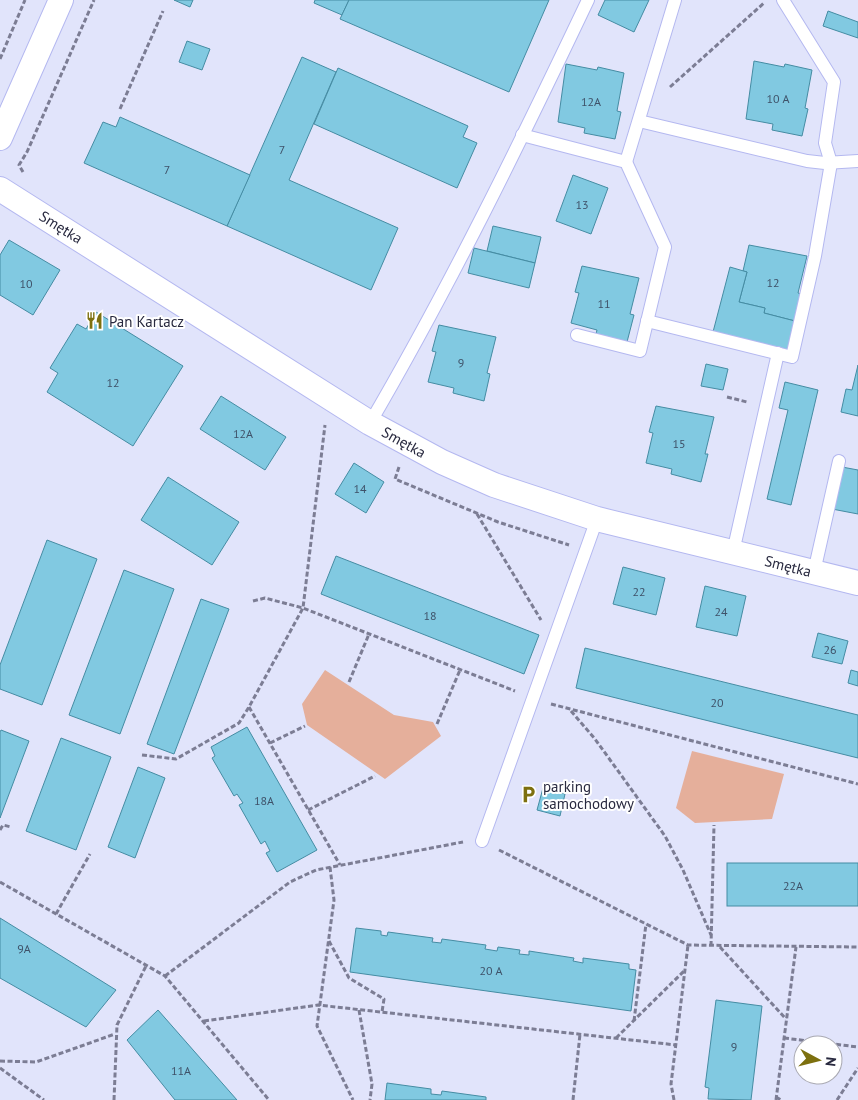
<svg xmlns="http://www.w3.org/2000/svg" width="858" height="1100" font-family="'PT Sans',sans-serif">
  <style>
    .green { fill: #e5af9b }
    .building { fill: #81c9e1; stroke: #458ca3 }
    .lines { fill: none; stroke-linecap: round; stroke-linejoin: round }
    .lane-casing { stroke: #b4b8f0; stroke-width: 14 }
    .street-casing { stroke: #b4b8f0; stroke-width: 26 }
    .path { stroke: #7c7d94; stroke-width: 3; stroke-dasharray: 5 2.5; stroke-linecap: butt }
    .lane { stroke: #fff; stroke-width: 12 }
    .street { stroke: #fff; stroke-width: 24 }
    .labels { text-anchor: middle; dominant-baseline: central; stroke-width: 4; stroke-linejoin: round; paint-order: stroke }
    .number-label { font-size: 12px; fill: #3e5168 }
    .street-label { font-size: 15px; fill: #28293f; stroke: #fff }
    .poi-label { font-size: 15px; fill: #28293f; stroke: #fff; text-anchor: start }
  </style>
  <rect width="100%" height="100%" fill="#e1e4fb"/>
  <g class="green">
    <polygon points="325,670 394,715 433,722 441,736 385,779 307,725 302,704"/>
    <polygon points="692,751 784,774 772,819 695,823 676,808"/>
  </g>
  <g class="building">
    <polygon points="174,0 193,0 190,7"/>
    <polygon points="315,0 349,0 342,15 314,3"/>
    <polygon points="349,0 549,0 509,92 340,19"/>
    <polygon points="605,0 649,0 634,32 598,15"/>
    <polygon points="828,11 858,22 858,38 823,26"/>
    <polygon points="187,41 210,49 202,70 179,62"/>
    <polygon points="302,57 336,72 289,180 398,228 371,290 227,226"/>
    <polygon points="754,61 784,67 785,64 812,70 805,108 808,109 802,136 772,130 773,124 746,119"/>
    <polygon points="566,64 597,70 598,67 624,73 617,111 621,112 615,139 584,133 585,128 558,122"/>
    <polygon points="338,68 468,126 463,137 477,143 457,188 314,124"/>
    <polygon points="120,117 250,175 227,226 84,163 103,122 116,127"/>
    <polygon points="573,175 608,188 591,234 556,221"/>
    <polygon points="493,226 541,237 535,263 487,251"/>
    <polygon points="9,240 60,270 33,315 0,295 0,255"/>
    <polygon points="749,245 807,256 798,293 802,294 795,321 764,313 765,308 739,302 747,272 743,271"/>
    <polygon points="474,248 535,263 529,288 468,273"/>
    <polygon points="582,266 639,278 630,314 634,315 627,342 596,334 597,330 571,323 579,293 575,292"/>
    <polygon points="730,267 747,272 739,302 765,308 764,313 795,321 788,351 713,332"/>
    <polygon points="96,312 183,366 133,446 47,392 58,373 50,368 77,324 86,329"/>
    <polygon points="439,325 496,337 487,373 490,374 484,401 453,393 454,388 428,382 436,352 432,351"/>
    <polygon points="706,364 728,369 723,390 701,386"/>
    <polygon points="858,365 858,416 841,412 846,389 852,390"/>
    <polygon points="785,382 818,390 791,505 767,499 788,410 779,408"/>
    <polygon points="221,396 286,437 265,470 200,429"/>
    <polygon points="656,406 714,417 705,454 708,454 701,482 671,474 672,469 646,463 653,433 649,432"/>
    <polygon points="354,463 384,482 366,513 335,494"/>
    <polygon points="842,467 858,470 858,514 832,509"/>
    <polygon points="168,477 239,522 212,565 141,520"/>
    <polygon points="47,540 97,559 42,705 0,689 0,665"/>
    <polygon points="336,556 539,635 524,674 321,594"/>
    <polygon points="623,567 665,578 656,615 613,604"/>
    <polygon points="124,570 174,589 120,734 69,715"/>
    <polygon points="705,586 746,596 737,636 696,627"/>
    <polygon points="201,599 229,609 174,754 147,744"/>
    <polygon points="818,633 848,641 842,664 812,657"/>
    <polygon points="585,648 858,715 858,758 576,688"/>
    <polygon points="851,670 858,672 858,686 848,683"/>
    <polygon points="247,727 317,850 277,872 266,853 270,851 265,841 261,844 239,805 243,803 237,794 234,796 212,758 215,756 211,747"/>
    <polygon points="1,730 29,741 0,818 0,732"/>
    <polygon points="61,738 111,757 76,850 26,831"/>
    <polygon points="138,767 165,778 135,858 108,847"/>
    <polygon points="543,788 565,794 560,816 537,810"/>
    <rect x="727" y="863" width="131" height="43"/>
    <polygon points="0,918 116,990 86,1027 0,978"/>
    <polygon points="356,928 381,931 381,935 387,936 388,932 433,938 432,942 441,943 442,939 486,945 485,949 497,951 498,947 520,950 519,954 529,955 529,951 574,958 573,961 583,963 583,958 629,964 629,969 636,970 631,1011 350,972"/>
    <polygon points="716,1000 762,1006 751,1100 708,1099 709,1088 705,1087"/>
    <polygon points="158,1010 237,1100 175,1100 127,1040"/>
    <polygon points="387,1083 431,1089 431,1094 441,1095 442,1091 486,1097 486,1100 385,1100"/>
  </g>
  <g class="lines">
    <defs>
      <g id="lane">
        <polyline points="639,121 807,161 825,163 858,161"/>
        <polyline points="522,135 626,162 665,247 640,351 577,335"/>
        <polyline points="626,162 675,0"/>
        <polyline points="647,321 792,357 815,256 831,163 825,143 834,82 783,0"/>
        <path d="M370,423C450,286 520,143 588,0"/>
        <polyline points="733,552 778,353"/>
        <polyline points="814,572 839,461"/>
        <polyline points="482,841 597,519"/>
      </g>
      <g id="street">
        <polyline points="0,138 61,0"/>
        <polyline points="0,189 370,423 442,462 494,485 597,519 858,583"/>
      </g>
    </defs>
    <use href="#lane" class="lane-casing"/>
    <use href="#street" class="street-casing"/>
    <g class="path">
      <polyline points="0,59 25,0"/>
      <polyline points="670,87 764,3"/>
      <polyline points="120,109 163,11"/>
      <polyline points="23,172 19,165 27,152 94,0"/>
      <polyline points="727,397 747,402"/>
      <polyline points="399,467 395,479 498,522 569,545"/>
      <polyline points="477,514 541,620"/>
      <polyline points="253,601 265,598 303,608 515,691"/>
      <polyline points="349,682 369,634"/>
      <polyline points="551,704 858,784"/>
      <polyline points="249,707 340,865"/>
      <polyline points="571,711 595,739 665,836 683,870 711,935"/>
      <polyline points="437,724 460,670"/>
      <polyline points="270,743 305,726"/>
      <polyline points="142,755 176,759 239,723 249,707 303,608 325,425"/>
      <polyline points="308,810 375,776"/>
      <polyline points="0,830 3,825 11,827"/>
      <polyline points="499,850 688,945 858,947"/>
      <polyline points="330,867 334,900 317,1026 353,1100"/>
      <polyline points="0,882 165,976 269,1100"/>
      <polyline points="56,914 90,854"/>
      <polyline points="329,941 349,978 384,999 382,1012"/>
      <polyline points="711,946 714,825"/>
      <polyline points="720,947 786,1019"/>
      <polyline points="165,976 290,882 316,870 463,842"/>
      <polyline points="359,1010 372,1084 370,1100"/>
      <polyline points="204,1021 318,1005 676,1045"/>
      <polyline points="634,1021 646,924"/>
      <polyline points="616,1038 685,970"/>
      <polyline points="784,1038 858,1047"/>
      <polyline points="0,1061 36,1062 115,1034"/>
      <polyline points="0,1068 44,1100"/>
      <polyline points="776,1097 781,1100"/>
      <polyline points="114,1100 117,1025 146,966"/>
      <polyline points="573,1100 580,1034"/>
      <polyline points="674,1100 671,1084 688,945"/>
      <polyline points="776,1100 796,947"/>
      <polyline points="837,1100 858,1068"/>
    </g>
    <use href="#lane" class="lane"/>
    <use href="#street" class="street"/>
  </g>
  <defs>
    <symbol id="restaurant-bare" viewBox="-9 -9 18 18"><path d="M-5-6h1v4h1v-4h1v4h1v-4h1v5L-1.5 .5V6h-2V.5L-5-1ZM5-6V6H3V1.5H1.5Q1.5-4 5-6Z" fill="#7d700f" stroke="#fff" stroke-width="2.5" paint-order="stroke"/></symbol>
    <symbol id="parking-bare" viewBox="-9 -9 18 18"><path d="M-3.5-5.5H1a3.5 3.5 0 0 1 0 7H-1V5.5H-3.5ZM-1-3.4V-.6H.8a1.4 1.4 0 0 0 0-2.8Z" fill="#7d700f" stroke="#fff" stroke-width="2.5" paint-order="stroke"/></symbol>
  </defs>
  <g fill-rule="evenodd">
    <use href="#restaurant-bare" x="82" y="308" width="25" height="25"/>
    <use href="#parking-bare" x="516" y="782" width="25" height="25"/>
  </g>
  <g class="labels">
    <g class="number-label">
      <text x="778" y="98">10 A</text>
      <text x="591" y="101">12A</text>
      <text x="282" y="149">7</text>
      <text x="167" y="169">7</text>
      <text x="582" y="204">13</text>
      <text x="773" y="282">12</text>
      <text x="26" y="283">10</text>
      <text x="604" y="303">11</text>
      <text x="461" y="362">9</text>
      <text x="113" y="382">12</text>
      <text x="243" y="433">12A</text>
      <text x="679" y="443">15</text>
      <text x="360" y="488">14</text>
      <text x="639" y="591">22</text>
      <text x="721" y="611">24</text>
      <text x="430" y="615">18</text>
      <text x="830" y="649">26</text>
      <text x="717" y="702">20</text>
      <text x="264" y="800">18A</text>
      <text x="793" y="885">22A</text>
      <text x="24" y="948">9A</text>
      <text x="491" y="970">20 A</text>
      <text x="734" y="1046">9</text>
      <text x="181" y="1070">11A</text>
    </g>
    <g class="street-label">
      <text transform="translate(61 227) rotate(32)">Smętka</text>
      <text transform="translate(404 442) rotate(29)">Smętka</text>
      <text transform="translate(788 566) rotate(14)">Smętka</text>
    </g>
    <g class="poi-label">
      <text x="109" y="321">Pan Kartacz</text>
      <text x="543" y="786">parking<tspan x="543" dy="17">samochodowy</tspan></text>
    </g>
  </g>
  <g transform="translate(818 1060) rotate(97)"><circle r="24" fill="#ffffff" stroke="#a9a9b2"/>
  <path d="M0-4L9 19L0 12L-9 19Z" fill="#7d700f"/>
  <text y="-8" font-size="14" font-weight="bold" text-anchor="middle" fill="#28293f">N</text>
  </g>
</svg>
